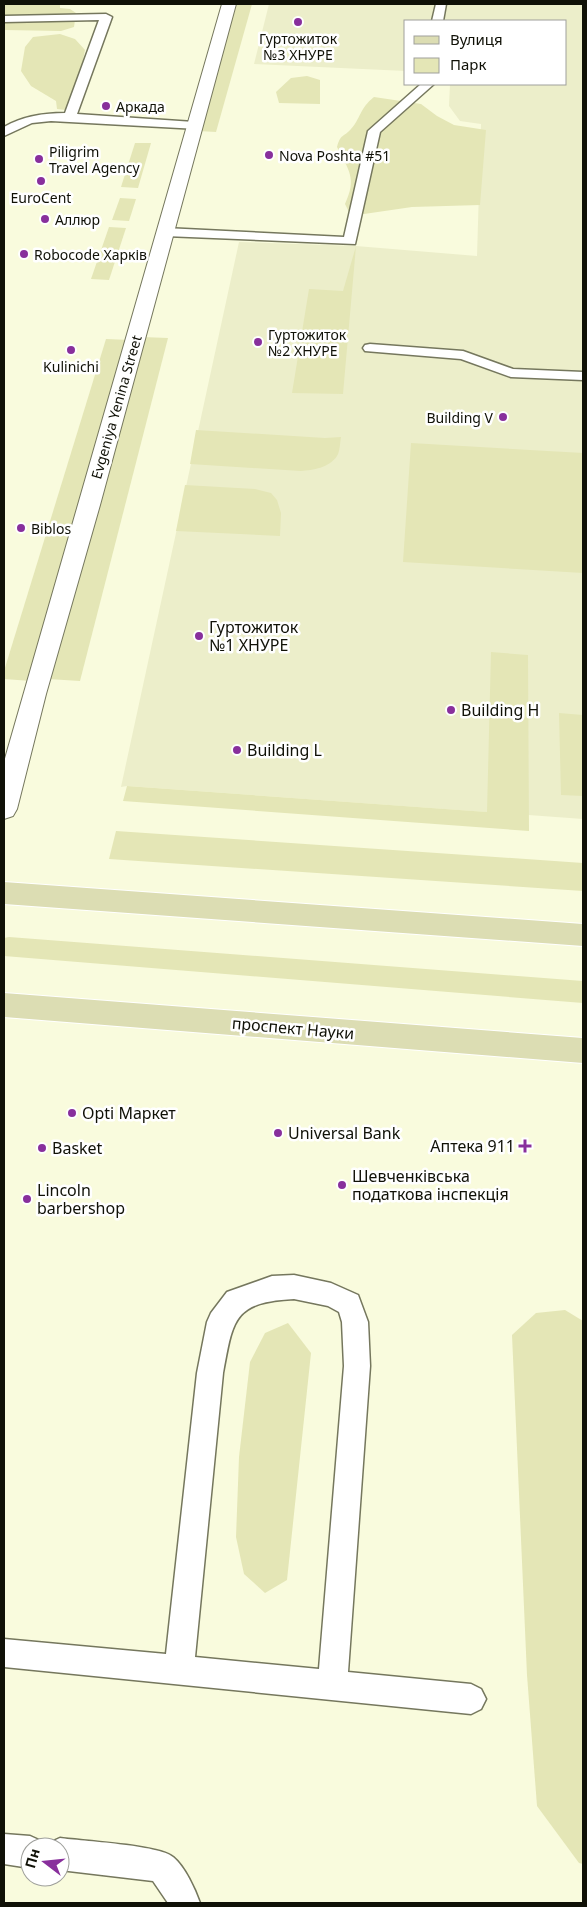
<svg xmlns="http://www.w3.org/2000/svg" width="587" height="1907" font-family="'Noto Sans',sans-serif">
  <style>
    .built { fill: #eceeca }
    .green { fill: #e4e6b6 }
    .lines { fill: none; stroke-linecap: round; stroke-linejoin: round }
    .service-casing { stroke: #75775d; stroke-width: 3 }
    .tertiary-casing { stroke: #75775d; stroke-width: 2 }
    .primary-casing { stroke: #fff; stroke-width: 2 }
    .service { fill: #fff; fill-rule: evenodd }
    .tertiary { fill: #fff; fill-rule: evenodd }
    .primary { fill: #dcddb3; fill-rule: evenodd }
    .poi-dot { fill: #882f9c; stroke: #fff; stroke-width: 2 }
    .labels { text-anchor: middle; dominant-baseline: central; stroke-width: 5; stroke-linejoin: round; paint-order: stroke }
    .far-poi-label { font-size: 14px; fill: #101107; stroke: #fff; text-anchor: start }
    .far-street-label { font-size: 14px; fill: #101107; stroke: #fff }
    .poi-label { font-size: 16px; fill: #101107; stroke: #fff; text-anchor: start }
    .street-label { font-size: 16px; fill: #101107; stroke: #fff }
  </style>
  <rect width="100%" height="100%" fill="#f9fbdd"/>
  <polygon class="built" points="269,4 583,4 583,819 127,786 121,787 239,242 356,246 477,256 481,124 460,121 449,106 450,84 566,84 566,21 406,21 406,71 254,64"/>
  <g class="green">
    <polygon points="4,4 60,4 60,8 70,9 76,13 74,27 61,31 4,30"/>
    <polygon points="237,4 252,4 216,132 198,131"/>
    <polygon points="60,34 75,39 85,50 80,75 66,110 57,109 56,101 31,86 21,71 25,47 33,37"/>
    <polygon points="307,76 320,80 320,104 279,103 276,92 291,78"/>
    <path d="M374,97L421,104L437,116L454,125L486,130L480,205L412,207L364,214L349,212L345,204C357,178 349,171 337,147C341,133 343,138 351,129C361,118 359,109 374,97Z"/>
    <polygon points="135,143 151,143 138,188 121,187"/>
    <polygon points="120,198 136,199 129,221 112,220"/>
    <polygon points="109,227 126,228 109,280 91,279"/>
    <polygon points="356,246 343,394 292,393 309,289 343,291"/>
    <polygon points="142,337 168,338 80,681 48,679"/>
    <polygon points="106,339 130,340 31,681 4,679 4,671"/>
    <path d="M196,430L325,438L341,437C340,442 340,452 337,456C329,468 313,470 301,471L190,464Z"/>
    <polygon points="411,443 583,453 583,573 403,562"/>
    <polygon points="185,485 255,489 271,493 277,500 281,513 280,536 176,531"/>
    <polygon points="491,652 528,655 529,831 123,801 127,786 487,812"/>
    <polygon points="559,713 583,715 583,796 561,795"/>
    <polygon points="116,831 583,863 583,891 109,859"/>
    <polygon points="9,937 583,981 583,1003 4,956 4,938"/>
    <polygon points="565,1310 583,1321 583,1864 579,1863 537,1806 527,1675 512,1335 536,1313"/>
    <polygon points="288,1323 311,1353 287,1580 265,1593 244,1574 236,1537 239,1457 250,1362 265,1333"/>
  </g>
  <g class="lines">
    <defs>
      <g id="service">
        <polygon points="436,4 446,4 443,21 432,21"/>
        <path d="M106,14L112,17L77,114L194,122L200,126L198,129L51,121L32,123L4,136V127C23,116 44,113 65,113L99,20L4,22V16Z"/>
        <polygon points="421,84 434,84 380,132 355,244 165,236 158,232 165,228 344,237 368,131"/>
        <polygon points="370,344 463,351 513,369 583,372 583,380 511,377 461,359 365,351 363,348 365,345"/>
        <path d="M294,1275L331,1283L358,1295L368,1322L370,1366L348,1672L471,1684L481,1689L486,1699L481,1709L471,1714L4,1667V1639L166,1654L197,1373L207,1322L211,1313L227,1292L272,1276ZM294,1299L328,1306L339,1312L342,1322L344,1366L319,1669L195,1657L223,1373C233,1320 233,1302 294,1299Z"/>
        <polygon points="4,1834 30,1836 41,1841 43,1847 30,1847 30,1868 4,1864"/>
        <path d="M60,1838C81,1841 160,1845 173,1857C185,1867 195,1889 200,1903H168L153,1881L60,1870V1847H47L49,1843Z"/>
      </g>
      <polygon id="tertiary" points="222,4 236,4 100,505 46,694 17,809 13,816 4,819 4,762"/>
      <g id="primary">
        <polygon points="4,882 583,924 583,946 4,904"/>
        <polygon points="4,993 583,1038 583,1063 4,1017"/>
      </g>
    </defs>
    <use href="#service" class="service-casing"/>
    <use href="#tertiary" class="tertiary-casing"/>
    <use href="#primary" class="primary-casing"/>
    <use href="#service" class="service"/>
    <use href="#tertiary" class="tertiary"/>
    <use href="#primary" class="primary"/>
  </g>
  <g class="poi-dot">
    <circle cx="298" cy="22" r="5"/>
    <circle cx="106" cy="106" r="5"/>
    <circle cx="269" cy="155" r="5"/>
    <circle cx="39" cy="159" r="5"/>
    <circle cx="41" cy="181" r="5"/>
    <circle cx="45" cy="219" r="5"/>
    <circle cx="24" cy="254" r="5"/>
    <circle cx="258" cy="342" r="5"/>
    <circle cx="71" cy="350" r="5"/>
    <circle cx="503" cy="417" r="5"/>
    <circle cx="21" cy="528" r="5"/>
    <circle cx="199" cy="636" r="5"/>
    <circle cx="451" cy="710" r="5"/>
    <circle cx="237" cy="750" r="5"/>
    <circle cx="72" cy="1113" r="5"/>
    <circle cx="278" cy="1133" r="5"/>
    <path d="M522.5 1138.5h5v5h5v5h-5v5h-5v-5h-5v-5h5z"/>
    <circle cx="42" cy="1148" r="5"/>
    <circle cx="342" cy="1185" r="5"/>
    <circle cx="27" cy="1199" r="5"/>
  </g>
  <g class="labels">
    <g class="far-poi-label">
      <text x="298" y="38" text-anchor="middle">Гуртожиток<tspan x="298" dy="16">№3 ХНУРЕ</tspan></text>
      <text x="116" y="106">Аркада</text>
      <text x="49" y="151">Piligrim<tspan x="49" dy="16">Travel Agency</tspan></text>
      <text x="279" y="155">Nova Poshta #51</text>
      <text x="41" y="197" text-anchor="middle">EuroCent</text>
      <text x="55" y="219">Аллюр</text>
      <text x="34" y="254">Robocode Харків</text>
      <text x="268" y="334">Гуртожиток<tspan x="268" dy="16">№2 ХНУРЕ</tspan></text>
      <text x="71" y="366" text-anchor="middle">Kulinichi</text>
      <text x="493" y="417" text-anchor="end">Building V</text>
      <text x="31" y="528">Biblos</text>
    </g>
    <g class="far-street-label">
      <text transform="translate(116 407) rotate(-74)">Evgeniya Yenina Street</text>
    </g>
    <g class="poi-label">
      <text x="209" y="627">Гуртожиток<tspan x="209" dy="18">№1 ХНУРЕ</tspan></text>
      <text x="461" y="710">Building H</text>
      <text x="247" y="750">Building L</text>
      <text x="82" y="1113">Opti Маркет</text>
      <text x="288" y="1133">Universal Bank</text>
      <text x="515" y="1146" text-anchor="end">Аптека 911</text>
      <text x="52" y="1148">Basket</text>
      <text x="352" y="1176">Шевченківська<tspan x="352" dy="18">податкова інспекція</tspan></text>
      <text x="37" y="1190">Lincoln<tspan x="37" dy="18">barbershop</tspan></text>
    </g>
    <g class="street-label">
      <text transform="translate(293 1028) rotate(5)">проспект Науки</text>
    </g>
  </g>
  <rect width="587" height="1907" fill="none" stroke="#101107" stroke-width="10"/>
  <rect x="404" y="20" width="162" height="65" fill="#ffffff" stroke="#9fa09c"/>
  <rect x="414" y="36" width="25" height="8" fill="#dcddb3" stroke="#9fa09c"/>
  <text x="450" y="45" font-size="15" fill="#101107">Вулиця</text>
  <rect x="414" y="58" width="25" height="15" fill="#e4e6b6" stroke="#9fa09c"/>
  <text x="450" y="70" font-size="15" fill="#101107">Парк</text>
  <g transform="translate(45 1862) rotate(286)"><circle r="24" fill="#ffffff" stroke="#9fa09c"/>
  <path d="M0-4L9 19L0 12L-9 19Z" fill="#882f9c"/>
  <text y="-8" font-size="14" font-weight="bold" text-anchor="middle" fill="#101107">Пн</text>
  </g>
</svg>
